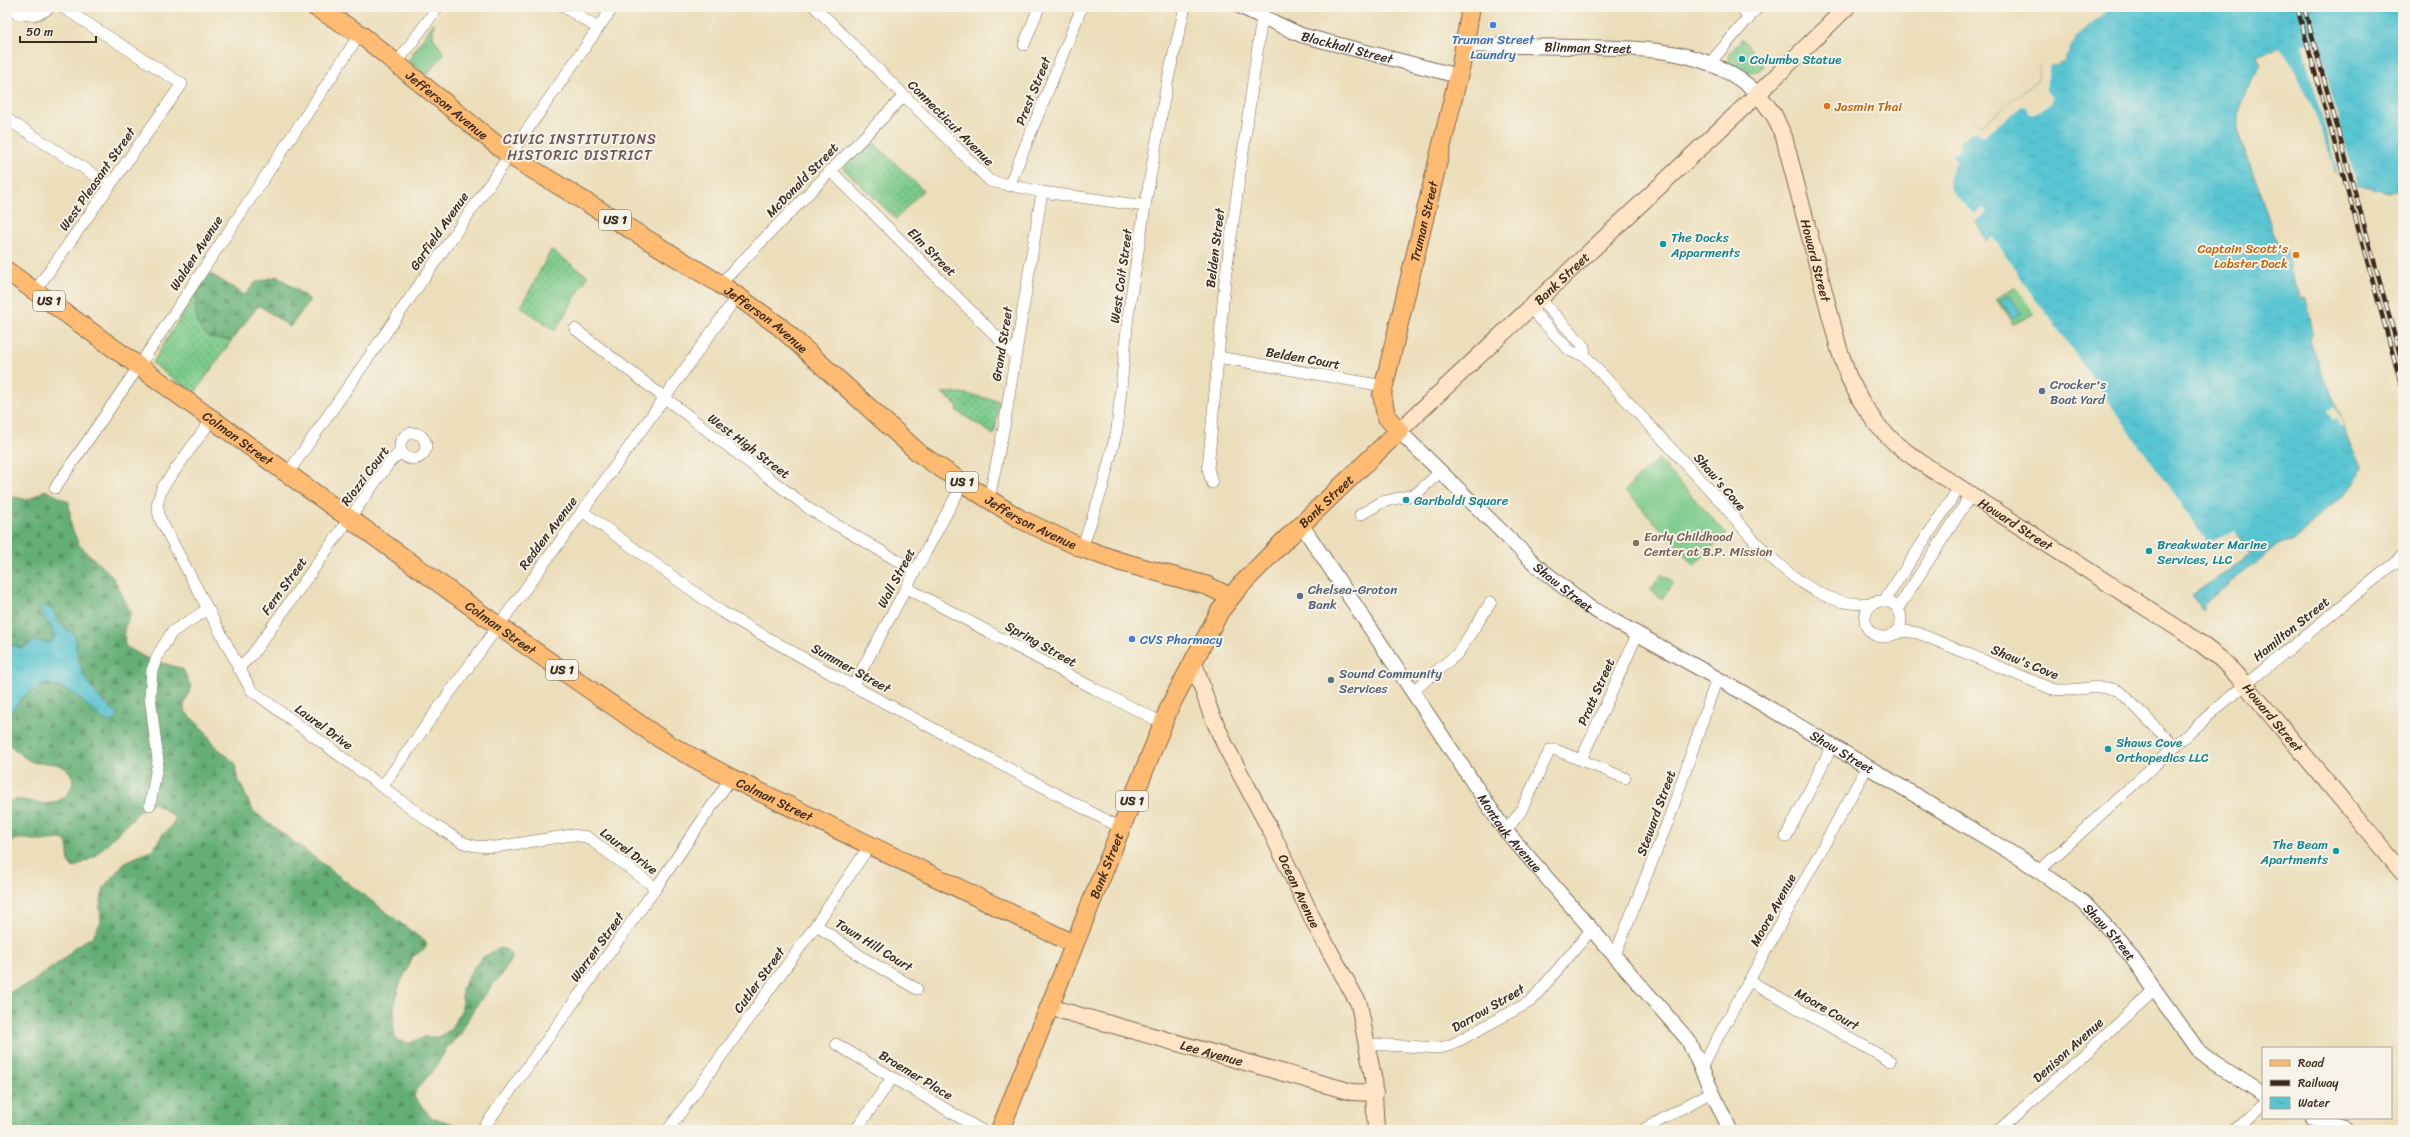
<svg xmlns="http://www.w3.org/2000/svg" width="2410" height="1137" font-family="Sriracha,sans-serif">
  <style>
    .grass { fill: url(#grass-dots); stroke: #5b7a54 }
    .forest { fill: url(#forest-firs); stroke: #506c4a }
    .park { fill: url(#park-crowns); stroke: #5b7a54 }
    .pitch { fill: #7bca8a; stroke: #5b7a54 }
    .water { fill: url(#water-ripples); stroke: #4a7878 }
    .pier { fill: #ecdeba }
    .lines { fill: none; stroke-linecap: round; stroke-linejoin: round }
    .minor-casing { stroke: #796955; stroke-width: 12 }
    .tertiary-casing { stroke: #796955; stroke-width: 16 }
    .secondary-casing { stroke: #796955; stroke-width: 18 }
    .primary-casing { stroke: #796955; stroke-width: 20 }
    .minor { stroke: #fff; stroke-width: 11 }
    .tertiary { stroke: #fff; stroke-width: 14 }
    .secondary { stroke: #ffe4c6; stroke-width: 16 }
    .primary { stroke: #ffbb71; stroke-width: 18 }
    .rail-casing { stroke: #3b2a1e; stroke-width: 4.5 }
    .rail { stroke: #f7f3e8; stroke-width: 3; stroke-dasharray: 9; stroke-linecap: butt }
    .shop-dot { fill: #3f7fe0; stroke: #f7f3e8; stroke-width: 1.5 }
    .culture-dot { fill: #0f9aa8; stroke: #f7f3e8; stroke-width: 1.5 }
    .food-dot { fill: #e8710a; stroke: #f7f3e8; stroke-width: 1.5 }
    .service-dot { fill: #5c6f8a; stroke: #f7f3e8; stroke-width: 1.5 }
    .education-dot { fill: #8d6e63; stroke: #f7f3e8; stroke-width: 1.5 }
    .labels { text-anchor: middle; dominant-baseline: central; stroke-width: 4; stroke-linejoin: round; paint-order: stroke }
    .shield { fill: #f7f3e8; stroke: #73665b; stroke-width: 1 }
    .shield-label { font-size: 12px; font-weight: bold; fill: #3b2a1e }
    .shop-label { font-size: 13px; fill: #366cbe; stroke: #f7f3e8 }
    .street-label { font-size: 13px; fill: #3b2a1e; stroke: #f7f3e8 }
    .culture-label { font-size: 13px; fill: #0d838f; stroke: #f7f3e8; text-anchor: start }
    .food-label { font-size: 13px; fill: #c56008; stroke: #f7f3e8; text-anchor: start }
    .service-label { font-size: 13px; fill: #4e5e75; stroke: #f7f3e8; text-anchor: start }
    .education-label { font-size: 13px; fill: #785e54; stroke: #f7f3e8; text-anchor: start }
    .neighbourhood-label { font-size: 14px; letter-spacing: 1px; fill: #70565d; stroke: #f7f3e8 }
  </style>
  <defs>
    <pattern id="grass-dots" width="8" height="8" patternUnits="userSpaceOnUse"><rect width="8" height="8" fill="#7bca8a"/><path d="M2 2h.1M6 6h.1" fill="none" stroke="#66a470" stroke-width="1.8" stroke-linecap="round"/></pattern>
    <pattern id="forest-firs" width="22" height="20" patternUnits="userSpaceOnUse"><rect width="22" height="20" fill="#64ae76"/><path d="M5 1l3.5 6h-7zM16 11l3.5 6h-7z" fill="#548e60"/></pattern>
    <pattern id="park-crowns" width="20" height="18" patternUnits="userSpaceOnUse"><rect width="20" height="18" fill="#7bca8a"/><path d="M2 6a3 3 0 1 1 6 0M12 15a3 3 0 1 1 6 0" fill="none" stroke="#66a470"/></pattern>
    <pattern id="water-ripples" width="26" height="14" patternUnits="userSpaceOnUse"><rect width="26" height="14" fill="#59c5d2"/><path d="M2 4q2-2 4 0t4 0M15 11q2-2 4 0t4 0" fill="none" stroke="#4ea9b4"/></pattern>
  </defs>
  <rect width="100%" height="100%" fill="#f7f3e8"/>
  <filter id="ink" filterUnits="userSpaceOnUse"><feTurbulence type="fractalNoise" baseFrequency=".025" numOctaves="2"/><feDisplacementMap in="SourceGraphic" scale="8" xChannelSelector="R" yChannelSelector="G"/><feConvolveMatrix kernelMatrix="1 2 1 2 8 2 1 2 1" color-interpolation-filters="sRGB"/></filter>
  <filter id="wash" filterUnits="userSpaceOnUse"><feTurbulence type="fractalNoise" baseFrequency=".012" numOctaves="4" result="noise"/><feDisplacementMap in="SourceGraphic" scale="16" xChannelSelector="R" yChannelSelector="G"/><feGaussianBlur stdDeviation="0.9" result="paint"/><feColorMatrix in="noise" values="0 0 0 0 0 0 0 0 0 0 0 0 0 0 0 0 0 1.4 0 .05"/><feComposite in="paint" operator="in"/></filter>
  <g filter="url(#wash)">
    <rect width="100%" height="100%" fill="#ecdeba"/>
    <g class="grass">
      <polygon points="434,22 433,37 444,54 426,76 408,61"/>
      <path d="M1742,38L1764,66C1753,77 1739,76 1729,63V54Z"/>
      <polygon points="871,140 923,190 896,219 843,168"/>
      <polygon points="551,250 588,276 555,331 521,307"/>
      <polygon points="195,293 197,294 196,303 210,337 232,340 194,394 153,364 153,362"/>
      <polygon points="942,393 961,393 1000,401 994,435 957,411 958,406"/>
    </g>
    <g class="forest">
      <path d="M208,272L245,295L256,282L278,276L310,300L290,327L260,306L257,307L232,340C225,339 216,340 210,337C194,330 195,307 197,294L195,293Z"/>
      <path d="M45,490L69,502L71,526L79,545L109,573L117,584L131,613L124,629L125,646L146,658L183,669L191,687L184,706L186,712L206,732L213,744L236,764V774L253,811L427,943L424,949L412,957C410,967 405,973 401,982C394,997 391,1025 396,1040L410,1043L425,1037H439L450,1030L462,1009V988L474,967L483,957L500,948L507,950L512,956L506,969L473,1010L460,1035L447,1048L436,1067L416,1090L414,1097L431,1117L453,1124L460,1130H7V993L29,984L65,958L75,947L92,937L101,922L100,905L104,887L125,862L153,850L162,835L170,828L175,819L174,816L153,803L146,805L95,856L74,868L69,864L67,843L62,839C54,839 47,841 40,841C27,840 18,835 7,845V802C23,795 37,806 52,803C68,799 82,780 65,768C55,760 41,766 30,761C22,757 15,749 8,744L7,716L24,696L46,684L76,694L102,718L112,707C85,688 77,666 75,635L59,623L53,611L39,609L55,631L54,638L49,643L35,641L23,648L7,644V500L15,497L28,500Z"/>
    </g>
    <polygon class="park" points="1662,574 1673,582 1662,599 1650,590"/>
    <g class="pitch">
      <polygon points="2019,284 2038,312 2013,324 1996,299"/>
      <polygon points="1658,459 1727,534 1694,565 1625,490"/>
    </g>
    <g class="water">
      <path d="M2112,7H2403V189L2388,193L2357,185L2338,175L2328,162L2287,59L2279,48L2257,56L2261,66L2251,80L2240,106L2238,129L2279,250L2285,249L2292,268L2289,269L2302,300L2306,299L2313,333L2310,339L2311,345L2344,425L2346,435L2361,467C2353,492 2344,494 2326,509C2314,519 2305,532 2293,542H2282L2211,598L2205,603L2203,610L2191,595L2241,563L2249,552L2237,535L2213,551L1988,243L1976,222L1937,182L1971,120L1982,125L2038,80L2040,64L2057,65L2064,61L2078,34Z"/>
      <polygon points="2009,295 2021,313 2012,319 2000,301"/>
      <path d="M45,606L53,611L59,623L75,635C77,662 81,677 100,698C105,704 112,708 118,715L115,721L108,722C85,707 77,688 46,684L24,696L7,716V644L23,648L35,641L49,643L54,638L53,628L46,621L39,609Z"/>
    </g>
    <g class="pier">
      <polygon points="2108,7 2112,7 2078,34 2064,61 2057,65 2050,65 2046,87 2046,91 2053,97 2051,103 2033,115 2028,113 2026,107 2022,106 1984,136 1973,131 1962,140 1958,149 1961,149 1958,153 1954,152 1953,157 1957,159 1950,174 1949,187 1954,194 1974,214 1984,208 1987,213 1975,222 1972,218 1959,213 1942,197 1935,182 1938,167 1946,155 1950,154 1953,141 1970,119 1982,125 2038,80 2040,62 2059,62 2077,33"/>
      <polygon points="2317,41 2357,187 2339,178 2302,45"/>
      <polygon points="2279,48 2286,55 2298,77 2314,111 2334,168 2334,173 2326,163 2285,60 2278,50 2273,50"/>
      <polygon points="1993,237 2033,297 2042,307 2208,543 2234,531 2242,542 2236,538 2214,553 2207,553 2204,550 2165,499 1986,244 1986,242"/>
      <polygon points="2335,407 2344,425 2340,427 2336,418 2332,420 2328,410"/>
    </g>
  </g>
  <g filter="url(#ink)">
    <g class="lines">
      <defs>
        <g id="minor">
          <polyline points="564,7 598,28"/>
          <polyline points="815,7 990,181 1042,192 1145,206"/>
          <polyline points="1742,7 1749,19"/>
          <path d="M7,10C22,16 38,18 50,7"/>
          <polyline points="1024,45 1039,7"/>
          <polyline points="396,64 438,7"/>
          <polyline points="1709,64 1758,7"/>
          <polyline points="7,119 110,185"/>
          <polyline points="830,170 1014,354"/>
          <polyline points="1009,186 1082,7"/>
          <polyline points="720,284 904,96"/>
          <polyline points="35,291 182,84 62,7"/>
          <path d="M1540,299L1580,342L1584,347L1585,356L1723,504C1756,545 1819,619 1879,601"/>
          <polyline points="1530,308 1570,351 1585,356"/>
          <polyline points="575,329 811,510 915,571"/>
          <polyline points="1218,357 1384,386"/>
          <polyline points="212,419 162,488 157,505 160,519 251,690 434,825 464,843 475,846 496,847 572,835 587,837 656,888"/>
          <circle cx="413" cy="446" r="13"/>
          <polyline points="288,473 613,7"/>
          <polyline points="1212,483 1208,469 1225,280 1262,17"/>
          <polyline points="55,488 139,366 360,34"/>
          <polyline points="989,499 1004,427 1042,192"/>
          <polyline points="582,511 722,612 853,686 1121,828"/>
          <polyline points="1360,515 1382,502 1416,494 1440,472"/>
          <polyline points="1082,548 1102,489 1117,430 1128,316 1145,206 1167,83 1185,7"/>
          <polyline points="907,588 1095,689 1163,723"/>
          <polyline points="1884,601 1959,488"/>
          <circle cx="1883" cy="619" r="18"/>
          <polyline points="1898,608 1971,495"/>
          <path d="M1892,635L1905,631L1918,633L2052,689C2075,694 2103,680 2122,693L2175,747"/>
          <polyline points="238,668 252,655 389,463 401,451"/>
          <polyline points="853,686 963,483"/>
          <polyline points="1412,692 1458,653 1491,602"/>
          <polyline points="1581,760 1637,635"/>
          <path d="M382,787C499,622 621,462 737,296"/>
          <polyline points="150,805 158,761 150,696 152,670 160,651 172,632 208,609"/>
          <polyline points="1506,831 1521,811 1550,750 1556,750 1625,778"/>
          <polyline points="1786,837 1832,746"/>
          <polyline points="2039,871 2218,707 2403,556"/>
          <polyline points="816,925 865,959 917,989"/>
          <polyline points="1615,955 1670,816 1717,678"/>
          <polyline points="1750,981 1890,1061"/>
          <polyline points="836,1044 981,1130"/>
          <polyline points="1368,1044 1440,1048 1451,1045 1531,1001 1592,929"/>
          <polyline points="1702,1066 1867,767"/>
          <polyline points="482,1130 656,888 731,778"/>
          <polyline points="668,1130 816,925 870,845"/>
          <polyline points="856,1130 892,1078"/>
          <polyline points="1643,1130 1713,1091"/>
          <polyline points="1999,1130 2155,990"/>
          <polyline points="2236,1130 2263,1105"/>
        </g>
        <g id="tertiary">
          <path id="s1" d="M1241,7L1301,35L1458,76"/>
          <path id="s2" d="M1465,45C1501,46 1538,46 1574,47C1639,48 1707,46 1758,94"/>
          <path id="s3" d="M1399,431L1537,566L1589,607L1747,695L1905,789L2023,860L2084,903L2120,941L2197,1049L2215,1063L2263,1094"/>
          <path id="s4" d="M1301,524L1504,829L1688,1040L1730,1130"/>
          <polyline points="2311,1118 2346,1130"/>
        </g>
        <g id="secondary">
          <path id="s5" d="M1758,94L1774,115L1784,137L1839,349L1848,376L1861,401L1877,425L1897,445L1920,462L2196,640L2222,660L2245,684L2403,873"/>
          <path id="s6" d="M1399,431L1764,88L1847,7"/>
          <path id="s7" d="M1193,660L1210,711L1226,747L1272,833L1317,928L1359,1004L1373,1077L1376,1130"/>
          <path id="s8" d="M1049,1007L1352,1092L1375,1093"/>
        </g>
        <g id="primary">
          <path id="s9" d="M315,7L360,34L509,155L720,284L779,326L920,454L963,483L1020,519L1082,548L1118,561L1208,586L1230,597"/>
          <path id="s10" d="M7,271L497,625L668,744L731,778L1074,944"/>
          <path id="s11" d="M1000,1130L1170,706L1220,611L1239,587L1281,544L1399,431L1386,416L1382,394L1461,65L1471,7"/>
        </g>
      </defs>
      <use href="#minor" class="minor-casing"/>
      <use href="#tertiary" class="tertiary-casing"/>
      <use href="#secondary" class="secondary-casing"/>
      <use href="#primary" class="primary-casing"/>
      <use href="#minor" class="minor"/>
      <use href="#tertiary" class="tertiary"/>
      <use href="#secondary" class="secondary"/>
      <use href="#primary" class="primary"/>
      <defs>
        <g id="rail">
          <polyline points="2297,7 2403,391"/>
          <polyline points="2304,7 2403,366"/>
        </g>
      </defs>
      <use href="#rail" class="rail-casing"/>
      <use href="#rail" class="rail"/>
    </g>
  </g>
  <g class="shop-dot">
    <circle cx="1493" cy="25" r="4"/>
    <circle cx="1132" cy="639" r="4"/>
  </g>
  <g class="culture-dot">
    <circle cx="1742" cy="59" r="4"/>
    <circle cx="1663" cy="244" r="4"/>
    <circle cx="1406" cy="500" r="4"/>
    <circle cx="2149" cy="551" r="4"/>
    <circle cx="2108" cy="749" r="4"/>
    <circle cx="2336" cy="851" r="4"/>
  </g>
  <g class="food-dot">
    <circle cx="1827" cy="106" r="4"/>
    <circle cx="2296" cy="255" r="4"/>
  </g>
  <g class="service-dot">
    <circle cx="2042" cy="391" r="4"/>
    <circle cx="1300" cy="596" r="4"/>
    <circle cx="1331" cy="680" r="4"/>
  </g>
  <circle class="education-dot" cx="1636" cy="543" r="4"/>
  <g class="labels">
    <g class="shield">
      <rect x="599" y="210" width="32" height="20" rx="3"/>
      <rect x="33" y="291" width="32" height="20" rx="3"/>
      <rect x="946" y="472" width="32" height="20" rx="3"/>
      <rect x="546" y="660" width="32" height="20" rx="3"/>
      <rect x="1116" y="791" width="32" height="20" rx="3"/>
    </g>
    <g class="shield-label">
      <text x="615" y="220">US 1</text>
      <text x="49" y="301">US 1</text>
      <text x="962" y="482">US 1</text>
      <text x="562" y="670">US 1</text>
      <text x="1132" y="801">US 1</text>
    </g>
    <g class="shop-label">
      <text x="1493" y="39">Truman Street<tspan x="1493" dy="15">Laundry</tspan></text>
      <text x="1140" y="639" text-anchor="start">CVS Pharmacy</text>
    </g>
    <g class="street-label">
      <text stroke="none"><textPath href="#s1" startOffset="114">Blackhall Street</textPath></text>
      <text stroke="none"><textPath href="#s2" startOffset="123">Blinman Street</textPath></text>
      <text transform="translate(1033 91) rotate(-68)">Prest Street</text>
      <text stroke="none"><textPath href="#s9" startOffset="165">Jefferson Avenue</textPath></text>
      <text transform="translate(951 123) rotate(45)">Connecticut Avenue</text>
      <text transform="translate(97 179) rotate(-55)">West Pleasant Street</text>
      <text transform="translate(802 180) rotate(-46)">McDonald Street</text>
      <text stroke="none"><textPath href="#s11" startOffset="1038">Truman Street</textPath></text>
      <text transform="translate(439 231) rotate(-55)">Garfield Avenue</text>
      <text transform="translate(1215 248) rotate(-83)">Belden Street</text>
      <text transform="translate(932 252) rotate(45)">Elm Street</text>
      <text transform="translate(196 253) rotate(-57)">Walden Avenue</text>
      <text stroke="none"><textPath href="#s5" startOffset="178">Howard Street</textPath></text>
      <text transform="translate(1121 276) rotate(-82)">West Coit Street</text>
      <text stroke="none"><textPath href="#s6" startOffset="223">Bank Street</textPath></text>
      <text stroke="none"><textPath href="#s9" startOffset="550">Jefferson Avenue</textPath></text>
      <text transform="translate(1002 344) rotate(-81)">Grand Street</text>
      <text transform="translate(1303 358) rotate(10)">Belden Court</text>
      <text stroke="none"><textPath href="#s10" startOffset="285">Colman Street</textPath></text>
      <text transform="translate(749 446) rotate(37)">West High Street</text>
      <text transform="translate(365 476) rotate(-53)">Riozzi Court</text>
      <text transform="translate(1720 482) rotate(49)">Shaw's Cove</text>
      <text stroke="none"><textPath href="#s11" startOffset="717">Bank Street</textPath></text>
      <text stroke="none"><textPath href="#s9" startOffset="885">Jefferson Avenue</textPath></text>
      <text stroke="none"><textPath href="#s5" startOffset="526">Howard Street</textPath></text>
      <text transform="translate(548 533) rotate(-53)">Redden Avenue</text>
      <text transform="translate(896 578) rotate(-62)">Wall Street</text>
      <text transform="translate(284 586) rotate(-54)">Fern Street</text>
      <text stroke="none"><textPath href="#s3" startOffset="227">Shaw Street</textPath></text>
      <text stroke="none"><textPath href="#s10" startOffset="609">Colman Street</textPath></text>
      <text transform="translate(2291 629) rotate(-39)">Hamilton Street</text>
      <text transform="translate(1041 644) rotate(29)">Spring Street</text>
      <text transform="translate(2025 662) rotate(22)">Shaw's Cove</text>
      <text transform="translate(851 668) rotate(29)">Summer Street</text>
      <text transform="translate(1596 692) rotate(-66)">Pratt Street</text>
      <text stroke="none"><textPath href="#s5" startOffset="850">Howard Street</textPath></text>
      <text transform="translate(324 727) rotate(36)">Laurel Drive</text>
      <text stroke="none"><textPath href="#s3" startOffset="551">Shaw Street</textPath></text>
      <text stroke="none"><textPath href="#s10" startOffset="933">Colman Street</textPath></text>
      <text transform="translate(1656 813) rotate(-70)">Steward Street</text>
      <text stroke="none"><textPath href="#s4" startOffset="373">Montauk Avenue</textPath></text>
      <text transform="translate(629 851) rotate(37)">Laurel Drive</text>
      <text stroke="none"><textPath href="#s11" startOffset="285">Bank Street</textPath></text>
      <text stroke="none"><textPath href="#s7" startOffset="255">Ocean Avenue</textPath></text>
      <text transform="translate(1773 910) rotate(-61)">Moore Avenue</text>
      <text stroke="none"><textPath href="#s3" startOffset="875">Shaw Street</textPath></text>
      <text transform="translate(874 945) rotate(32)">Town Hill Court</text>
      <text transform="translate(597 947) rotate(-54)">Warren Street</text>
      <text transform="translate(759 980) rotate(-54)">Cutler Street</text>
      <text transform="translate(1488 1008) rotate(-30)">Darrow Street</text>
      <text transform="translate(1827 1009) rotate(30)">Moore Court</text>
      <text transform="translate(2068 1050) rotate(-42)">Denison Avenue</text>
      <text stroke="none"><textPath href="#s8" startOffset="169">Lee Avenue</textPath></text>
      <text transform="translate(916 1075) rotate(31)">Braemer Place</text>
    </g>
    <g class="culture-label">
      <text x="1750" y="59">Columbo Statue</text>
      <text x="1671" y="237">The Docks<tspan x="1671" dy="15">Apparments</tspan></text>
      <text x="1414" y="500">Garibaldi Square</text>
      <text x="2157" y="544">Breakwater Marine<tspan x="2157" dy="15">Services, LLC</tspan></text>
      <text x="2116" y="742">Shaws Cove<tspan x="2116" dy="15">Orthopedics LLC</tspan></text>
      <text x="2328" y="844" text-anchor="end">The Beam<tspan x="2328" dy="15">Apartments</tspan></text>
    </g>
    <g class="food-label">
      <text x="1835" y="106">Jasmin Thai</text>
      <text x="2288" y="248" text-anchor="end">Captain Scott's<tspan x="2288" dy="15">Lobster Dock</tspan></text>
    </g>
    <g class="service-label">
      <text x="2050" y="384">Crocker's<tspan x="2050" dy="15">Boat Yard</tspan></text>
      <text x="1308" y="589">Chelsea-Groton<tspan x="1308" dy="15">Bank</tspan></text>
      <text x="1339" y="673">Sound Community<tspan x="1339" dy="15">Services</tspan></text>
    </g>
    <g class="education-label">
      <text x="1644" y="536">Early Childhood<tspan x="1644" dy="15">Center at B.P. Mission</tspan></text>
    </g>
    <g class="neighbourhood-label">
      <text x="580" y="139">CIVIC INSTITUTIONS<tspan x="580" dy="16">HISTORIC DISTRICT</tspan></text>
    </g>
  </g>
  <rect width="2410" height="1137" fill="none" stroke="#f7f3e8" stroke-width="24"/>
  <rect x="2262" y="1047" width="130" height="72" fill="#f7f3e8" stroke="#aca397"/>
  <rect x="2270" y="1060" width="20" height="6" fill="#ffbb71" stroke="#aca397"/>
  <text x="2298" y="1067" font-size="12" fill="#3b2a1e">Road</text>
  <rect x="2270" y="1080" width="20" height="6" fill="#3b2a1e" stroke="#aca397"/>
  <text x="2298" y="1087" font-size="12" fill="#3b2a1e">Railway</text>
  <rect x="2270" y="1097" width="20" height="12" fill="url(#water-ripples)" stroke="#aca397"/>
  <text x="2298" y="1107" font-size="12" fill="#3b2a1e">Water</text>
  <path d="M20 36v6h76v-6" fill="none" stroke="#3b2a1e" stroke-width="2"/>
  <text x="26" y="36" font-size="12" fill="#3b2a1e" stroke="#f7f3e8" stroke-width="3" paint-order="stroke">50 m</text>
</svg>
